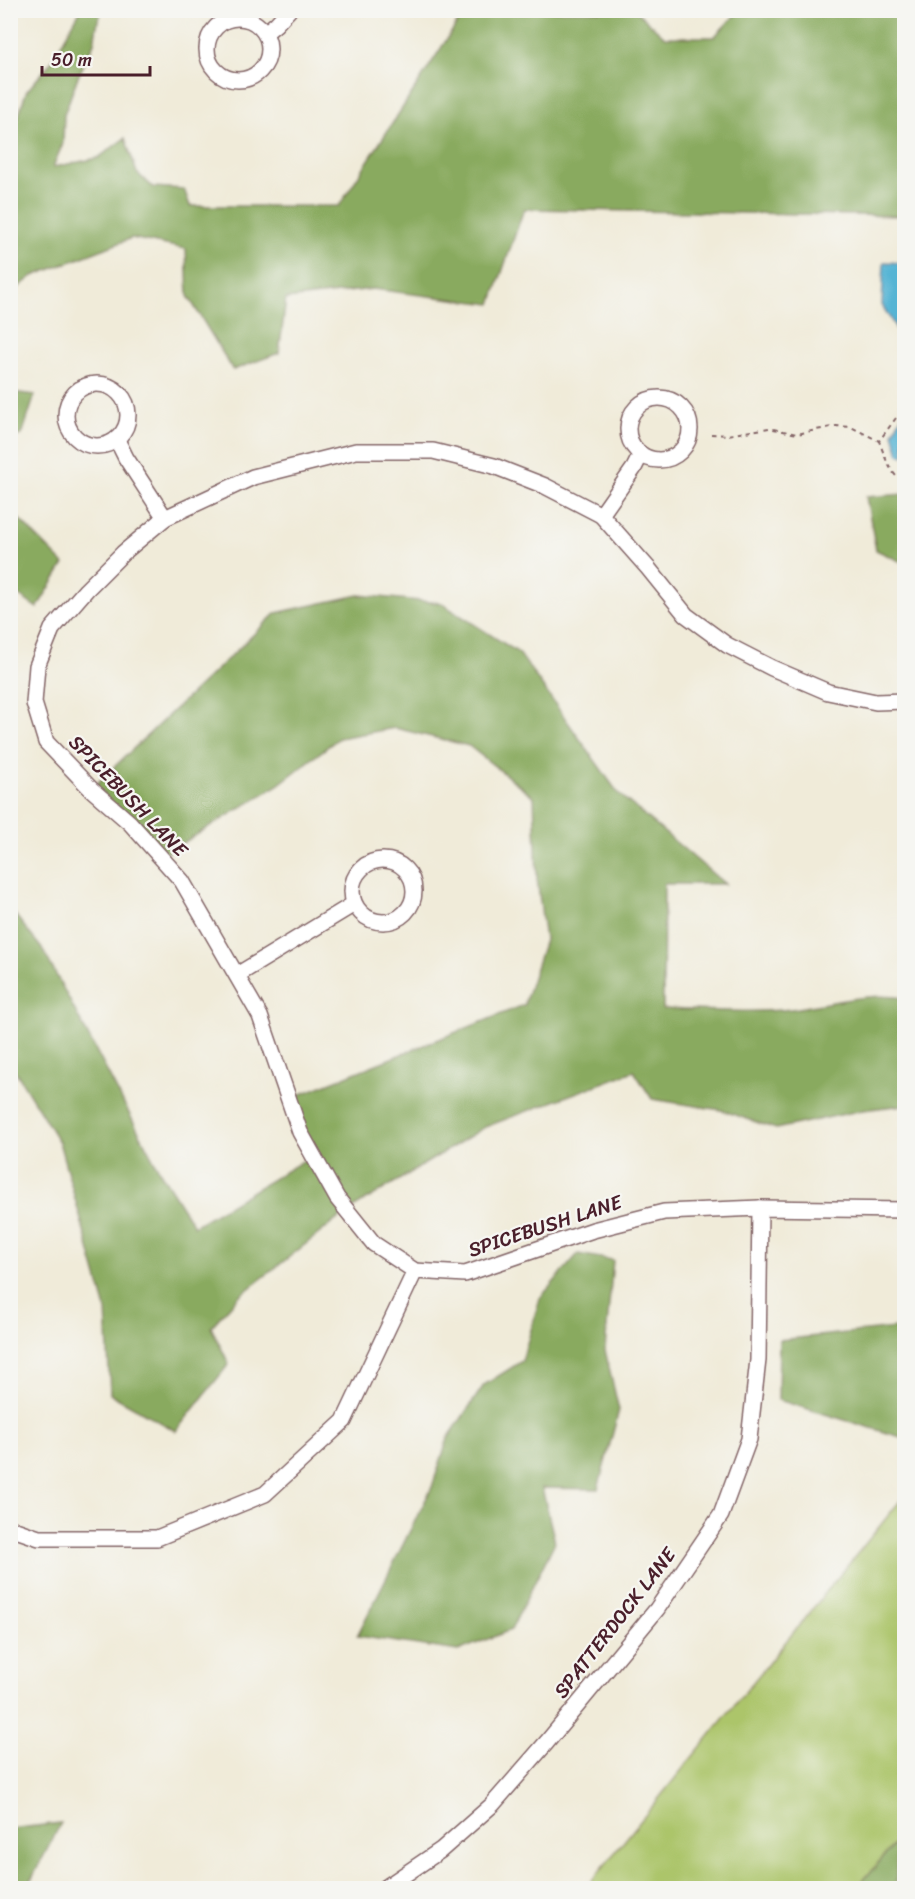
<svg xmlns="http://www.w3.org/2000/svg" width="915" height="1899" font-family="Sriracha,sans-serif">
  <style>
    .green { fill: #acc56b; stroke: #7b724b; stroke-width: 1.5 }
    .forest { fill: #89aa5f; stroke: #6a6445; stroke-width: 1.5 }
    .water { fill: #55b4d4; stroke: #506a80; stroke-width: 1.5 }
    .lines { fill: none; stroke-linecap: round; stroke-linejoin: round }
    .minor-casing { stroke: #846668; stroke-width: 18 }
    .path { stroke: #846668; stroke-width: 2; stroke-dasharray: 4.5 4.5; stroke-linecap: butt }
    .minor { stroke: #fff; stroke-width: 15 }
    .labels { text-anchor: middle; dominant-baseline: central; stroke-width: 4.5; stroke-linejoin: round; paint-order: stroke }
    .street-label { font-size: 20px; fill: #4a1f2b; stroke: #f6f6f2 }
  </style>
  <rect width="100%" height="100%" fill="#f6f6f2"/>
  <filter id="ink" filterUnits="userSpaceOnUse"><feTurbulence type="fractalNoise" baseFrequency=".0167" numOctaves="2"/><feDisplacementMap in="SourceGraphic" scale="12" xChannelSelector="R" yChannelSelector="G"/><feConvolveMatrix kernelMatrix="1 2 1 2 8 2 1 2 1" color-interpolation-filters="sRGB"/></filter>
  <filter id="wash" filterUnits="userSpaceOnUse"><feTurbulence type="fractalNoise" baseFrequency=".008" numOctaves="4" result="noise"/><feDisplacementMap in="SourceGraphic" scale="24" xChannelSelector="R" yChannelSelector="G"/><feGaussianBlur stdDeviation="1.35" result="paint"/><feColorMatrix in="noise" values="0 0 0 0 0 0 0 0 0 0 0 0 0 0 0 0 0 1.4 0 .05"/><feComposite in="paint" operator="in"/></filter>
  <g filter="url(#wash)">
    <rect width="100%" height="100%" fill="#f0ebd9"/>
    <polygon class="green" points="904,1496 904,1832 857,1888 586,1888"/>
    <g class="forest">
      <polygon points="80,11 102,11 98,20 94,43 77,79 64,115 63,143 53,167 98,158 125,138 137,173 153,187 184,189 190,206 339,206 465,11 636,11 665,37 714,37 739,11 904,11 904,216 524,209 491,304 373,289 286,299 279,353 233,370 188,296 186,249 132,238 33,276 11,293 11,140 26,92 51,62"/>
      <polygon points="11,392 35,395 22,435 11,438"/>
      <polygon points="904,494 904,563 876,550 866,497"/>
      <polygon points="10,510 64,564 37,608 11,590"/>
      <path d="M359,595L441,603L519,653L618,793L725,884H664L663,1009C702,1010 741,1013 780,1010C821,1007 863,991 904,998V1105L863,1110L776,1129L721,1110L652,1099L634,1071L485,1127L348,1211L238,1297L211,1327L229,1364L176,1431L110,1394L106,1309L59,1142L11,1064V910L43,950L160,1172L194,1226L313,1155L289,1099L524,1005L545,940L537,879L534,797L469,746L395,728L339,738L278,785L160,857L91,789L276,613Z"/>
      <polygon points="578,1254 613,1260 605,1350 619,1410 598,1489 542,1488 555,1542 511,1630 458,1651 357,1636 432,1487 448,1438 484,1385 522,1361 540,1298"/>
      <polygon points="904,1327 904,1438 778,1400 779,1340"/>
      <polygon points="61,1823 29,1884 23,1888 11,1888 11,1829"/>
      <polygon points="897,1841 896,1888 857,1888"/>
    </g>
    <g class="water">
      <polygon points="884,262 904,263 904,342 882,305"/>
      <polygon points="904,411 904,456 899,454 893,433"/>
    </g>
  </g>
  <g filter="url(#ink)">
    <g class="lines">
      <defs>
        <g id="minor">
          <circle cx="238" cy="49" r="31"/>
          <polyline points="265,33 276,24 289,10"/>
          <circle cx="97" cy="415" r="31"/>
          <circle cx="659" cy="429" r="31"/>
          <polyline points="117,440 126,458 165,518"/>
          <polyline points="601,515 634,468 641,454"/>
          <polyline points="904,701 876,702 828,692 772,668 727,645 686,615 648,568 601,515 545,486 494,466 433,451 356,451 253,477 165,518 123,553 86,590 52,629 37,666 34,703 46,742 91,789 130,823 182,881 260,1016 300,1132 337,1198 374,1244 415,1271 465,1274 593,1230 664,1212 760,1208 904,1210"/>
          <circle cx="383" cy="891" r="31"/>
          <polyline points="237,975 354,904"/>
          <polyline points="10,1528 39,1538 157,1538 265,1494 344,1421 415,1271"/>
          <polyline points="385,1888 441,1850 492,1805 547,1742 657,1609 721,1515 749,1439 758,1360 760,1208"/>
        </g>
      </defs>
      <use href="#minor" class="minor-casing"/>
      <g class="path">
        <path d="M896,418L879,441C885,457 890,474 904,483"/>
        <polyline points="711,434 727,435 769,428 797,434 836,426 851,427 879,441"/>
      </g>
      <use href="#minor" class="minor"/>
    </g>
  </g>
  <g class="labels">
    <g class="street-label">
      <text transform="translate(128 796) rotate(46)">SPICEBUSH LANE</text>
      <text transform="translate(545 1226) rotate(-18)">SPICEBUSH LANE</text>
      <text transform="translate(615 1623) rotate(-52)">SPATTERDOCK LANE</text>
    </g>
  </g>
  <rect width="915" height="1899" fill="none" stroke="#f6f6f2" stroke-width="36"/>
  <path d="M42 66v9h108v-9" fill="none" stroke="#4a1f2b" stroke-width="3"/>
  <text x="51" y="66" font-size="18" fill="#4a1f2b" stroke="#f6f6f2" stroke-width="4.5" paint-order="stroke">50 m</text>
</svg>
